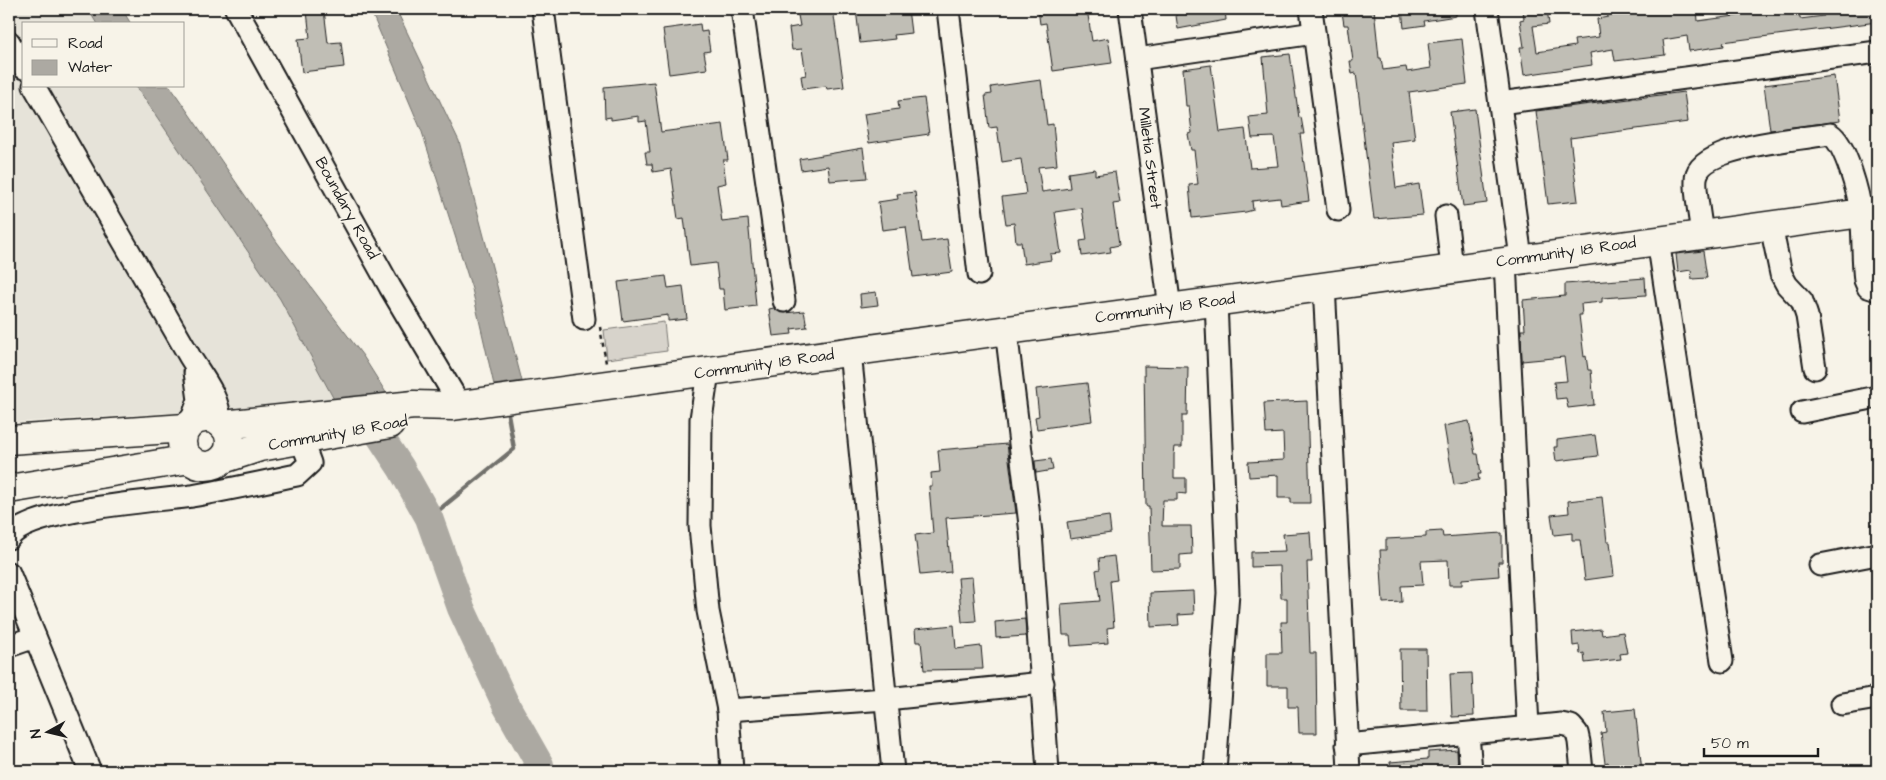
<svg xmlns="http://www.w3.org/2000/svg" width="1886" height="780" font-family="'Architects Daughter',sans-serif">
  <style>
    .built { fill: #e6e3d9 }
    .green { fill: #d7d3cb; stroke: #7a7874 }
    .water { fill: #aca9a2; stroke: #72716c }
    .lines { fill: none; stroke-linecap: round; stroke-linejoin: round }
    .stream { stroke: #72716c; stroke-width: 4.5 }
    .river { stroke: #aca9a2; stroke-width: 28 }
    .building { fill: #c0beb5; stroke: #1c1c1c }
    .minor-casing { stroke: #1c1c1c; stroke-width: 25 }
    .major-casing { stroke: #1c1c1c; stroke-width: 31 }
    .highway-casing { stroke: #1c1c1c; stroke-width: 31 }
    .path { stroke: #1c1c1c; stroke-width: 2.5; stroke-dasharray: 4 4; stroke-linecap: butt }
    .minor { stroke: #f7f3e8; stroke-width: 21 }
    .major { stroke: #f7f3e8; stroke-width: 28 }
    .highway { stroke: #f7f3e8; stroke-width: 28 }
    .labels { text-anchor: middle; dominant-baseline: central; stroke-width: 4; stroke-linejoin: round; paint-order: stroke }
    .street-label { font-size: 16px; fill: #1c1c1c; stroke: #f7f3e8 }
  </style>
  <rect width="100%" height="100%" fill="#f7f3e8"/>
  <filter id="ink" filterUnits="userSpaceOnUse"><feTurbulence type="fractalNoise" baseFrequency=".02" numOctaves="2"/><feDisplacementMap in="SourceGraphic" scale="10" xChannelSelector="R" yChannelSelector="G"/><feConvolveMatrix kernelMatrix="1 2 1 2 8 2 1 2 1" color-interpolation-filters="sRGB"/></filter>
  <g filter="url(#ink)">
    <polygon class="built" points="9,9 88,9 97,24 24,24 24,86 136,86 280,299 337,405 263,414 164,413 9,423"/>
    <polygon class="green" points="664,322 667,351 607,359 604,330"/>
    <g class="water">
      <polygon points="88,9 122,9 131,24 97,24"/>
      <polygon points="370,9 396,9 459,141 522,381 494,385 472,289 422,132"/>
      <polygon points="136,86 170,86 277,242 363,356 390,399 337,405 280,299"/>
    </g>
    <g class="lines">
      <polyline class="stream" points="429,518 514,449 507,408"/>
      <polyline class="river" points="362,409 401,468 429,518 461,608 506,705 540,765 541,771"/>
    </g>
    <g class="building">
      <polygon points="833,9 844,87 827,89 826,86 803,89 801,76 806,75 802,49 792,50 789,28 800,26 797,10"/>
      <polygon points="856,9 908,9 911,33 894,35 895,39 860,43"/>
      <polygon points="1038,9 1087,9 1092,41 1108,38 1112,63 1053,71 1046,23 1040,24"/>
      <polygon points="1175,9 1225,9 1226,20 1178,29"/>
      <polygon points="1345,9 1374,9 1379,58 1381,58 1383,70 1406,67 1407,72 1431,68 1428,43 1462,39 1467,84 1409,92 1415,139 1391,142 1396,188 1419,184 1423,215 1374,219 1356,73 1352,74 1350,61 1353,61 1348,25 1344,25 1342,12 1346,12"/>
      <polygon points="1402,9 1456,9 1456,16 1424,21 1425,25 1404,28"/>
      <polygon points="1547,9 1549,24 1533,26 1537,52 1575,46 1574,40 1599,37 1597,19 1608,17 1607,9 1697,9 1698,21 1742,15 1741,9 1774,9 1774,14 1799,10 1800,19 1824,16 1823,9 1877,9 1877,22 1723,42 1724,46 1689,51 1687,36 1663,40 1665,55 1615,61 1613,49 1590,53 1592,65 1524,75 1520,47 1524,47 1520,20 1524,19 1523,10"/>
      <polygon points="324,10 328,43 341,42 344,67 302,72 298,39 310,38 307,11"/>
      <polygon points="700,24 701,32 707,31 710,51 704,52 707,69 669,74 663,29"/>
      <polygon points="1290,54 1299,118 1301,117 1304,134 1300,134 1309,201 1281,205 1280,198 1252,201 1253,210 1246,212 1192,218 1189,185 1198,184 1194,150 1191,150 1188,134 1192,133 1189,106 1186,106 1183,69 1211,65 1220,132 1245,129 1250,168 1278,166 1274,137 1252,138 1249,117 1268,115 1263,57"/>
      <polygon points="1834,76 1840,121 1770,130 1764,85"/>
      <polygon points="1041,80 1047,125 1053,124 1057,165 1038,167 1042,192 1070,188 1068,173 1095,169 1095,175 1115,172 1120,203 1113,204 1119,245 1110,247 1111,252 1082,256 1080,241 1087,240 1082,208 1055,212 1061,253 1050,254 1051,260 1024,264 1021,242 1016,242 1014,223 1006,224 1002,197 1026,194 1021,159 1002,162 997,127 989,128 985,95 992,94 991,87"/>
      <polygon points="654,82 661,132 723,124 728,160 723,160 726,183 717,185 722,222 748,219 756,306 725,310 723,289 719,289 716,263 690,266 684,218 678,219 671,169 653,172 652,164 647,164 645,152 650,152 646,121 639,122 639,116 611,120 611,117 605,118 604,87"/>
      <polygon points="1684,92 1688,122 1570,138 1578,201 1548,204 1536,111"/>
      <polygon points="924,98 929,134 869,143 864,114 899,109 898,101"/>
      <polygon points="1475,109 1487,203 1463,206 1450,112"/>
      <polygon points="863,148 867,178 830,181 828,166 801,170 799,159"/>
      <polygon points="915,192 922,242 947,239 952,272 913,277 906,227 882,230 878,202 898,199 897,194"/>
      <polygon points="1703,251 1707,278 1692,279 1691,270 1678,272 1676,254"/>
      <polygon points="666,276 668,288 683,286 687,319 668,321 668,315 623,321 618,282"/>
      <polygon points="1645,278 1646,295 1602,298 1602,302 1581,304 1582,315 1579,315 1584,357 1586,356 1588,370 1591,370 1594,405 1568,408 1566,398 1556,399 1554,382 1567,381 1564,357 1522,361 1521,330 1525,330 1523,300 1565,296 1565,284"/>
      <polygon points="876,292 878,305 861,307 860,294"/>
      <polygon points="774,308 785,313 804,311 807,327 791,329 792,334 773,336 769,309"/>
      <polygon points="1144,366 1188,367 1187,416 1182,416 1182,447 1175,447 1174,455 1174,478 1186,478 1186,494 1177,493 1177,500 1163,500 1162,526 1191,526 1192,554 1180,555 1180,569 1151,570 1149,506 1146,506"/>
      <polygon points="1087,383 1092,421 1037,429 1035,417 1039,416 1036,389"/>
      <polygon points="1307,401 1310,503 1291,503 1291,498 1278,498 1278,475 1249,477 1248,462 1284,460 1283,433 1266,434 1264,403"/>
      <polygon points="1469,421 1475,454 1478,454 1481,474 1478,474 1479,480 1454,485 1444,426"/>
      <polygon points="1595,435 1598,456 1556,461 1554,447 1557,447 1557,440"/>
      <polygon points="1007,444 1016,513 946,518 951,572 920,575 915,535 933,533 929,486 932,486 931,473 940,472 938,450"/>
      <polygon points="1051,459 1053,470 1036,473 1035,461"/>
      <polygon points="1602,497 1607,542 1610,542 1614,576 1585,580 1580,540 1572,540 1572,533 1554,535 1551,515 1569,513 1568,501"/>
      <polygon points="1109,516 1111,533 1070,539 1067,522"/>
      <polygon points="1442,531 1443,537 1502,533 1502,562 1498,562 1499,576 1462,579 1462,585 1449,585 1448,560 1421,561 1423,585 1401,586 1402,602 1383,603 1380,550 1386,550 1386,539 1426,537 1426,532"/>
      <polygon points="1310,532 1312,562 1307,562 1310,653 1316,653 1317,733 1299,733 1298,707 1288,707 1288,686 1267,686 1267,653 1282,653 1281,622 1287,622 1287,598 1281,598 1280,566 1251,567 1251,552 1285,551 1283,534"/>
      <polygon points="1114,556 1117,580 1110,581 1114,627 1107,628 1108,643 1071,646 1070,635 1063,635 1061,604 1100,601 1096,570 1100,569 1099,558"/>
      <polygon points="972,577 976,621 962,622 958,578"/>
      <polygon points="1193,591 1194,614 1178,615 1179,625 1151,627 1150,593"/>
      <polygon points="1025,619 1026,636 996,638 995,622"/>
      <polygon points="954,625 956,649 981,646 983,669 924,670 921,642 916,642 915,629"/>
      <polygon points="1601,629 1602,635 1623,632 1627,653 1620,654 1621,659 1585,663 1584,653 1580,654 1579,645 1573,646 1572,632"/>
      <polygon points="1400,649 1426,649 1427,711 1401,711"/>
      <polygon points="1472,673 1474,716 1452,717 1450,674"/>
      <polygon points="1635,709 1642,771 1610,771 1608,762 1605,763 1601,733 1606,732 1604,712"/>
      <polygon points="1457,750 1458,771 1391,771 1390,762 1428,759 1428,752"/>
    </g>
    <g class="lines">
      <defs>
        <g id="minor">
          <polyline points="236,9 390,287 460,405"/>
          <polyline points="543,9 584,319"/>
          <polyline points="742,9 784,301"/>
          <polyline points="948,9 979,274"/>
          <polyline points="1130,9 1170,308"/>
          <polyline points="1311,9 1338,210"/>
          <polyline points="1487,9 1521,258"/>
          <polyline points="9,42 24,68"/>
          <polyline points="1137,59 1314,33"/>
          <path d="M34,86L190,357C203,378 219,396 220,421"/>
          <polyline points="1500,103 1877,52"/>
          <polyline points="1446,216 1452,268"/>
          <polyline points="1771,226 1781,274 1787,285 1802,301 1807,316 1815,368"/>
          <path d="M1702,235C1701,222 1693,184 1697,174C1706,145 1802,139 1830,134C1846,144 1859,195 1861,214C1864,236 1862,258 1865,280L1868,287L1877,290"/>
          <polyline points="1658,240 1722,661"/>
          <polyline points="1505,261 1528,727"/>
          <polyline points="1324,285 1349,771"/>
          <polyline points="1006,330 1031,533 1048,771"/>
          <polyline points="850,352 893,771"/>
          <polyline points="708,372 701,419 700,526 708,611 728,710 732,771"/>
          <polyline points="1802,412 1877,397"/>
          <polyline points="190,424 199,400 195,372"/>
          <path d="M9,538C28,509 156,501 192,496C227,490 262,482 297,475L310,463L301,439"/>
          <polyline points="1820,565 1877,554"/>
          <polyline points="9,573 90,771"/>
          <polyline points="9,646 35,637"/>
          <polyline points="1842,704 1877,698"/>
          <polyline points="728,710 886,699 1043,683"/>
          <polyline points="1468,734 1471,771"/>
          <polyline points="1347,745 1561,724 1571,726 1577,733 1579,742 1582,771"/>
          <polyline points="1215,771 1228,593 1216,301"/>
        </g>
        <g id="major">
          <circle cx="206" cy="442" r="24"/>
          <polyline points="223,425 414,405 453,406 1877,211"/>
          <polyline points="223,459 260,447 390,424"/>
        </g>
        <g id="highway">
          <polyline points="9,440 186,428"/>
          <polyline points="9,489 190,459"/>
        </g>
      </defs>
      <use href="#minor" class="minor-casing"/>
      <use href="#major" class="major-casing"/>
      <use href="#highway" class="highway-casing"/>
      <polyline class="path" points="600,327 606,363"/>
      <use href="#minor" class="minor"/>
      <use href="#major" class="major"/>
      <use href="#highway" class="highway"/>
    </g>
  </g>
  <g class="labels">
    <g class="street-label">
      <text transform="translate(1150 158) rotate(83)">Milletia Street</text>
      <text transform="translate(347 208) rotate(61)">Boundary Road</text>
      <text transform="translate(1566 252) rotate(-8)">Community 18 Road</text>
      <text transform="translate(1165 308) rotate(-8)">Community 18 Road</text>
      <text transform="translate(764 364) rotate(-8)">Community 18 Road</text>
      <text transform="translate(338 433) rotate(-10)">Community 18 Road</text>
    </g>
  </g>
  <rect width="1886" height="780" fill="none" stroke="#f7f3e8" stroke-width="30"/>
  <rect x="15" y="15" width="1856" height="750" fill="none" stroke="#1c1c1c" stroke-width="2" filter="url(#ink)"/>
  <rect x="22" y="22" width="162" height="65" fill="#f7f3e8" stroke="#9f9d96"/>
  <rect x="32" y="39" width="25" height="8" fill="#f7f3e8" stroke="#9f9d96"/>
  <text x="68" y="48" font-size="15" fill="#1c1c1c">Road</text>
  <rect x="32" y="60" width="25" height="15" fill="#aca9a2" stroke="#9f9d96"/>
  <text x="68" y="72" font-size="15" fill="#1c1c1c">Water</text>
  <g transform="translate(48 732) rotate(262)" stroke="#f7f3e8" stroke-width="4" paint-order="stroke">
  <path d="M0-4L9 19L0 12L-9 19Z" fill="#1c1c1c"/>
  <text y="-8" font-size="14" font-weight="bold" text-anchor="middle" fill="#1c1c1c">N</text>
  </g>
  <path d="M1704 748v8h114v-8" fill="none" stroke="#1c1c1c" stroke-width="2.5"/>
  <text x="1711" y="748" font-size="15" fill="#1c1c1c" stroke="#f7f3e8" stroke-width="4" paint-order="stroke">50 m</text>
</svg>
